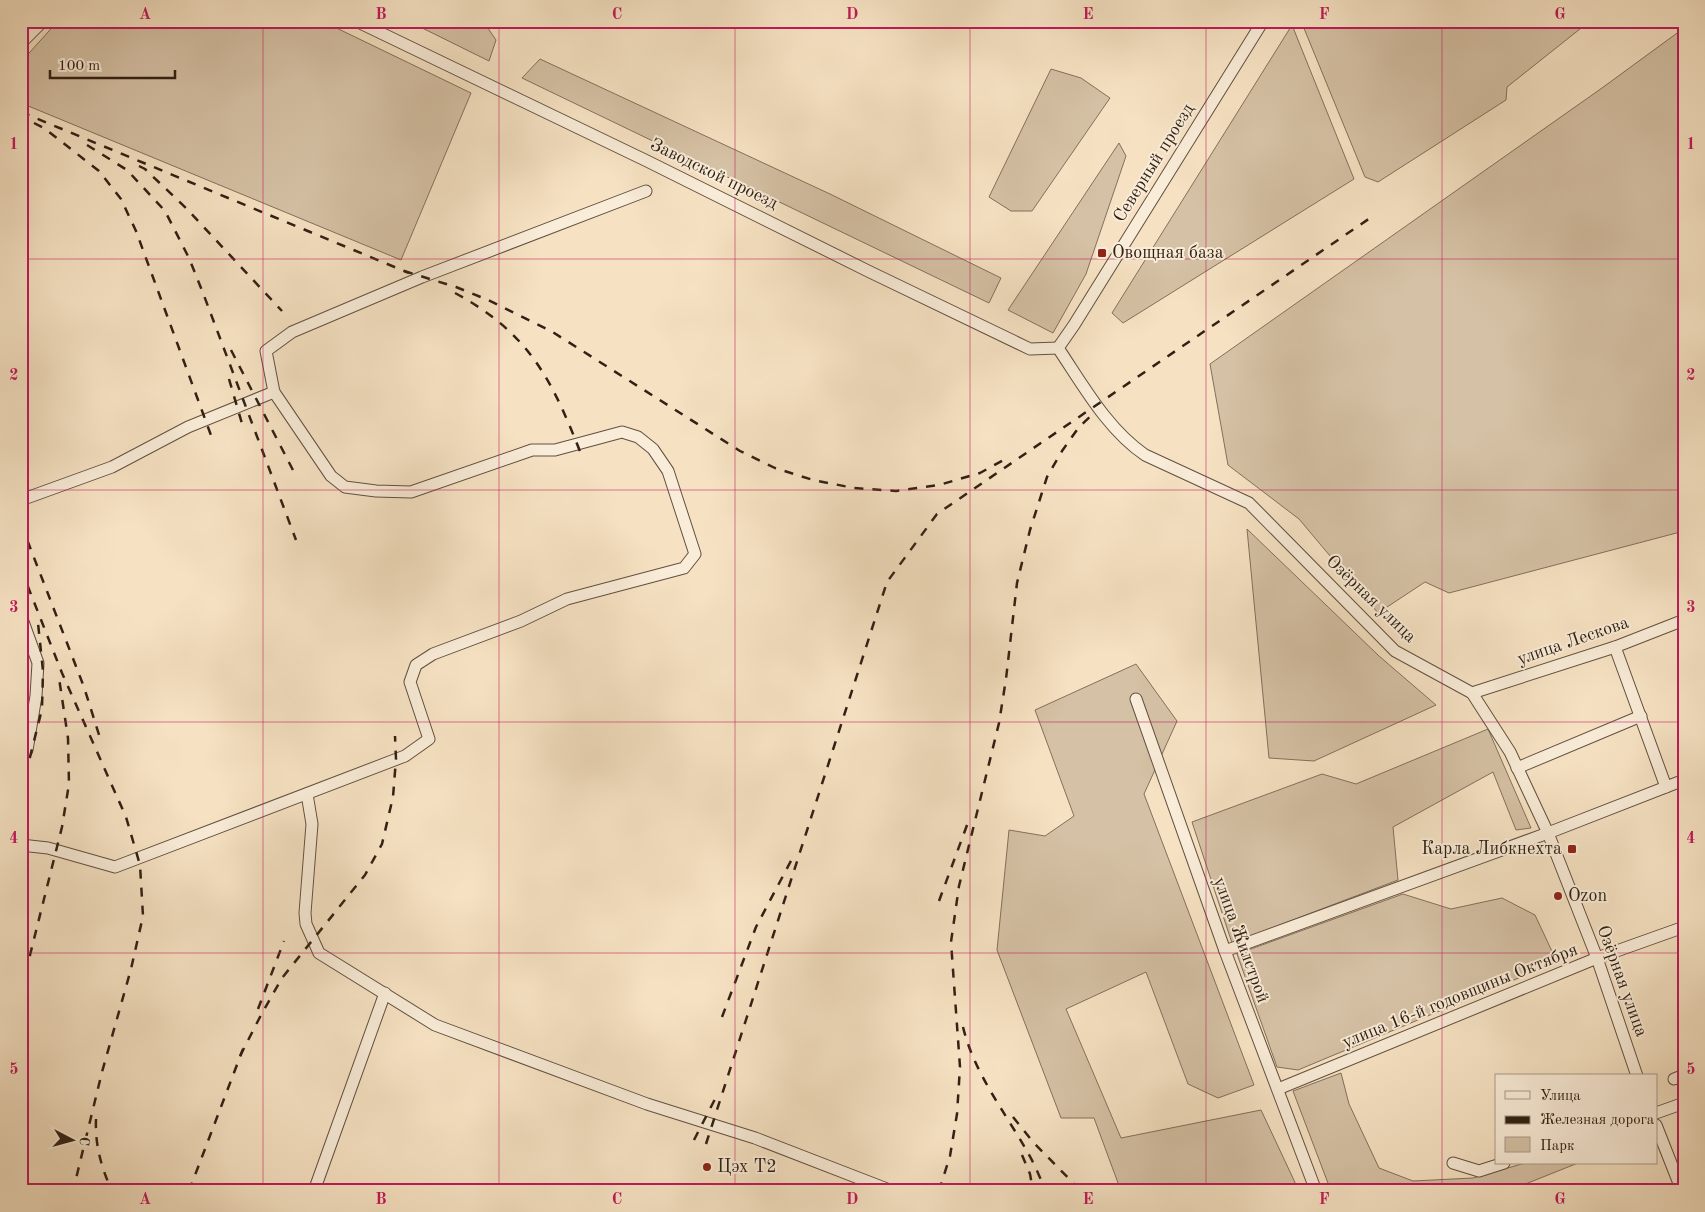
<svg xmlns="http://www.w3.org/2000/svg" width="1705" height="1212" font-family="'Old Standard TT',serif">
  <style>
    .green { fill: #d5c1a5; stroke: #83705c }
    .lines { fill: none; stroke-linecap: round; stroke-linejoin: round }
    .minor-casing { stroke: #625040; stroke-width: 13 }
    .minor { stroke: #f9ecd8; stroke-width: 11 }
    .rail { stroke: #312014; stroke-width: 2.5; stroke-dasharray: 9 9; stroke-linecap: butt }
    .grid { fill: none; stroke: #c2185b; stroke-width: 1; stroke-opacity: 0.55 }
    .poi-dot { fill: #8f2418; stroke: #f9ecd8; stroke-width: 2 }
    .labels { text-anchor: middle; dominant-baseline: central; stroke-width: 4; stroke-linejoin: round; paint-order: stroke }
    .street-label { font-size: 18px; fill: #312014; stroke: #f9ecd8 }
    .poi-label { font-size: 18px; fill: #312014; stroke: #f9ecd8; text-anchor: start }
    .neatline { fill: none; stroke: #c2185b; stroke-width: 2 }
    .grid-label { font-size: 16px; text-anchor: middle; font-weight: bold; fill: #c2185b }
  </style>
  <rect width="100%" height="100%" fill="#f6e2c3"/>
  <filter id="stains"><feTurbulence type="fractalNoise" baseFrequency=".004" numOctaves="4"/><feColorMatrix values="0 0 0 0 .2 0 0 0 0 .09 0 0 0 0 .02 0 0 0 .5 -.17"/></filter>
  <radialGradient id="worn" r=".72"><stop offset=".6" stop-color="#630" stop-opacity="0"/><stop offset="1" stop-color="#630" stop-opacity=".3"/></radialGradient>
  <g class="green">
    <polygon points="58,21 322,21 471,93 401,260 21,103 21,62"/>
    <polygon points="408,21 483,21 496,40 489,61"/>
    <polygon points="1301,21 1590,21 1507,87 1506,100 1378,182 1365,177"/>
    <polygon points="1292,25 1354,179 1123,323 1112,313"/>
    <polygon points="1684,28 1684,531 1449,593 1425,582 1378,613 1299,519 1228,465 1210,364 1602,88"/>
    <polygon points="540,59 830,194 1001,278 989,303 522,78"/>
    <polygon points="1051,69 1081,78 1110,98 1032,211 1011,211 989,197"/>
    <polygon points="1119,143 1126,156 1086,274 1053,333 1008,310"/>
    <polygon points="1247,529 1379,656 1436,705 1314,761 1269,758"/>
    <polygon points="1136,664 1177,721 1144,794 1254,1085 1218,1098 1188,1084 1146,972 1066,1009 1121,1138 1261,1110 1299,1191 1121,1191 1094,1118 1061,1118 997,950 1009,830 1045,836 1074,816 1035,710"/>
    <polygon points="1488,729 1531,828 1516,830 1493,772 1393,827 1398,880 1232,943 1192,822 1322,774 1356,784"/>
    <polygon points="1403,894 1451,909 1502,898 1535,915 1557,962 1298,1070 1277,1067 1237,954"/>
    <polygon points="1341,1073 1349,1104 1379,1168 1413,1181 1473,1178 1525,1163 1578,1163 1508,1191 1331,1191 1293,1091"/>
  </g>
  <g class="lines">
    <defs>
      <g id="minor">
        <polyline points="356,21 647,161 868,271 1030,349 1058,348"/>
        <polyline points="21,43 43,21"/>
        <path d="M1058,348C1083,385 1107,429 1145,455L1249,503L1395,651L1472,693L1510,752L1548,833L1597,958L1637,1076"/>
        <polyline points="1058,348 1074,325 1263,21"/>
        <polyline points="21,500 112,467 188,427 274,392"/>
        <polyline points="21,616 38,663 36,696 27,750 21,758"/>
        <polyline points="1615,647 1666,787"/>
        <polyline points="1472,693 1615,647 1684,620"/>
        <polyline points="1136,699 1225,951 1316,1191"/>
        <polyline points="1517,768 1641,716"/>
        <polyline points="307,794 312,824 305,913 306,924 319,953 435,1025 647,1104 755,1138 892,1191"/>
        <polyline points="21,845 48,848 115,867 405,756 429,739 410,682 416,665 433,654 521,621 567,599 684,568 695,554 668,471 653,449 638,437 622,432 555,450 532,450 411,492 376,491 345,487 331,476 274,392 266,351 292,332 422,277 646,191"/>
        <polyline points="1225,951 1548,833 1684,780"/>
        <polyline points="1674,1079 1684,1075"/>
        <polyline points="1278,1089 1597,958 1684,927"/>
        <polyline points="1656,1113 1684,1103"/>
        <polyline points="1656,1125 1682,1191"/>
        <polyline points="1453,1163 1479,1171 1504,1163"/>
        <polyline points="314,1191 385,993"/>
      </g>
    </defs>
    <use href="#minor" class="minor-casing"/>
    <use href="#minor" class="minor"/>
    <g class="rail">
      <polyline points="21,112 409,273"/>
      <polyline points="34,123 44,128 99,171 121,199 136,231 212,438"/>
      <polyline points="87,145 127,170 165,211 189,258 203,293 296,540"/>
      <polyline points="139,166 145,169 186,208 282,311"/>
      <polyline points="404,271 456,287 488,300 551,331 740,451 775,468 813,480 854,488 896,491 939,485 980,473 1009,457"/>
      <path d="M455,293C531,334 553,382 583,459"/>
      <polyline points="231,350 295,474"/>
      <polyline points="229,379 243,427"/>
      <polyline points="21,524 84,687 100,738"/>
      <polyline points="21,569 62,673 126,817 140,865 143,916 131,969 102,1072 73,1191"/>
      <polyline points="21,793 42,709 43,671 38,623"/>
      <polyline points="21,808 25,787"/>
      <polyline points="939,901 970,817"/>
      <polyline points="21,991 62,827 69,784 68,738 59,678"/>
      <polyline points="258,1009 284,941"/>
      <polyline points="722,1017 756,927 793,857"/>
      <path d="M963,1027C974,1073 1005,1112 1028,1153C1035,1165 1040,1178 1046,1191"/>
      <polyline points="240,1056 261,1015 282,978 365,875 382,844 393,797 396,759 395,736"/>
      <polyline points="1013,1117 1033,1142 1081,1191"/>
      <path d="M96,1119C95,1145 101,1167 112,1191"/>
      <polyline points="694,1140 715,1099"/>
      <polyline points="706,1144 887,582 937,514 1373,216"/>
      <polyline points="1022,1155 1030,1174 1033,1191"/>
      <polyline points="189,1191 243,1049"/>
      <polyline points="939,1191 950,1156 957,1114 960,1067 951,942 959,886 999,723 1006,679 1017,583 1030,530 1047,477 1062,451 1079,427 1094,413"/>
    </g>
  </g>
  <path class="grid" d="M263,21V1191M499,21V1191M735,21V1191M970,21V1191M1206,21V1191M1442,21V1191M21,259H1684M21,490H1684M21,722H1684M21,953H1684"/>
  <g class="poi-dot">
    <rect x="1097" y="248" width="10" height="10" rx="2.5"/>
    <rect x="1567" y="844" width="10" height="10" rx="2.5"/>
    <circle cx="1558" cy="896" r="5"/>
    <circle cx="707" cy="1167" r="5"/>
  </g>
  <g class="labels">
    <g class="street-label">
      <text transform="translate(1154 163) rotate(-58)">Северный проезд</text>
      <text transform="translate(714 174) rotate(26)">Заводской проезд</text>
      <text transform="translate(1371 599) rotate(44)">Озёрная улица</text>
      <text transform="translate(1573 641) rotate(-19)">улица Лескова</text>
      <text transform="translate(1241 940) rotate(70)">улица Жилстрой</text>
      <text transform="translate(1622 981) rotate(70)">Озёрная улица</text>
      <text transform="translate(1460 996) rotate(-22)">улица 16-й годовщины Октября</text>
    </g>
    <g class="poi-label">
      <text x="1112" y="253">Овощная база</text>
      <text x="1562" y="849" text-anchor="end">Карла Либкнехта</text>
      <text x="1568" y="896">Ozon</text>
      <text x="717" y="1167">Цэх Т2</text>
    </g>
  </g>
  <rect width="1705" height="1212" fill="none" stroke="#f6e2c3" stroke-width="55"/>
  <rect x="1495" y="1074" width="162" height="90" fill="#f9ecd8" stroke="#a99a8a"/>
  <rect x="1505" y="1091" width="25" height="8" fill="#f9ecd8" stroke="#a99a8a"/>
  <text x="1540" y="1100" font-size="15" fill="#312014">Улица</text>
  <rect x="1505" y="1116" width="25" height="8" fill="#312014" stroke="#a99a8a"/>
  <text x="1540" y="1124" font-size="15" fill="#312014">Железная дорога</text>
  <rect x="1505" y="1137" width="25" height="15" fill="#d5c1a5" stroke="#a99a8a"/>
  <text x="1540" y="1150" font-size="15" fill="#312014">Парк</text>
  <g transform="translate(72 1140) rotate(96)" stroke="#f9ecd8" stroke-width="4" paint-order="stroke">
  <path d="M0-4L9 19L0 12L-9 19Z" fill="#312014"/>
  <text y="-8" font-size="14" font-weight="bold" text-anchor="middle" fill="#312014">С</text>
  </g>
  <path d="M50 70v8h125v-8" fill="none" stroke="#312014" stroke-width="2.5"/>
  <text x="58" y="70" font-size="15" fill="#312014" stroke="#f9ecd8" stroke-width="4" paint-order="stroke">100 m</text>
  <rect x="28" y="28" width="1650" height="1156" class="neatline"/>
  <g class="grid-label">
    <text x="145" y="19">A</text>
    <text x="381" y="19">B</text>
    <text x="617" y="19">C</text>
    <text x="852" y="19">D</text>
    <text x="1088" y="19">E</text>
    <text x="1324" y="19">F</text>
    <text x="1560" y="19">G</text>
    <text x="14" y="149">1</text>
    <text x="1691" y="149">1</text>
    <text x="14" y="380">2</text>
    <text x="1691" y="380">2</text>
    <text x="14" y="612">3</text>
    <text x="1691" y="612">3</text>
    <text x="14" y="843">4</text>
    <text x="1691" y="843">4</text>
    <text x="14" y="1074">5</text>
    <text x="1691" y="1074">5</text>
    <text x="145" y="1204">A</text>
    <text x="381" y="1204">B</text>
    <text x="617" y="1204">C</text>
    <text x="852" y="1204">D</text>
    <text x="1088" y="1204">E</text>
    <text x="1324" y="1204">F</text>
    <text x="1560" y="1204">G</text>
  </g>
  <rect width="100%" height="100%" filter="url(#stains)"/>
  <rect width="100%" height="100%" fill="url(#worn)"/>
</svg>
